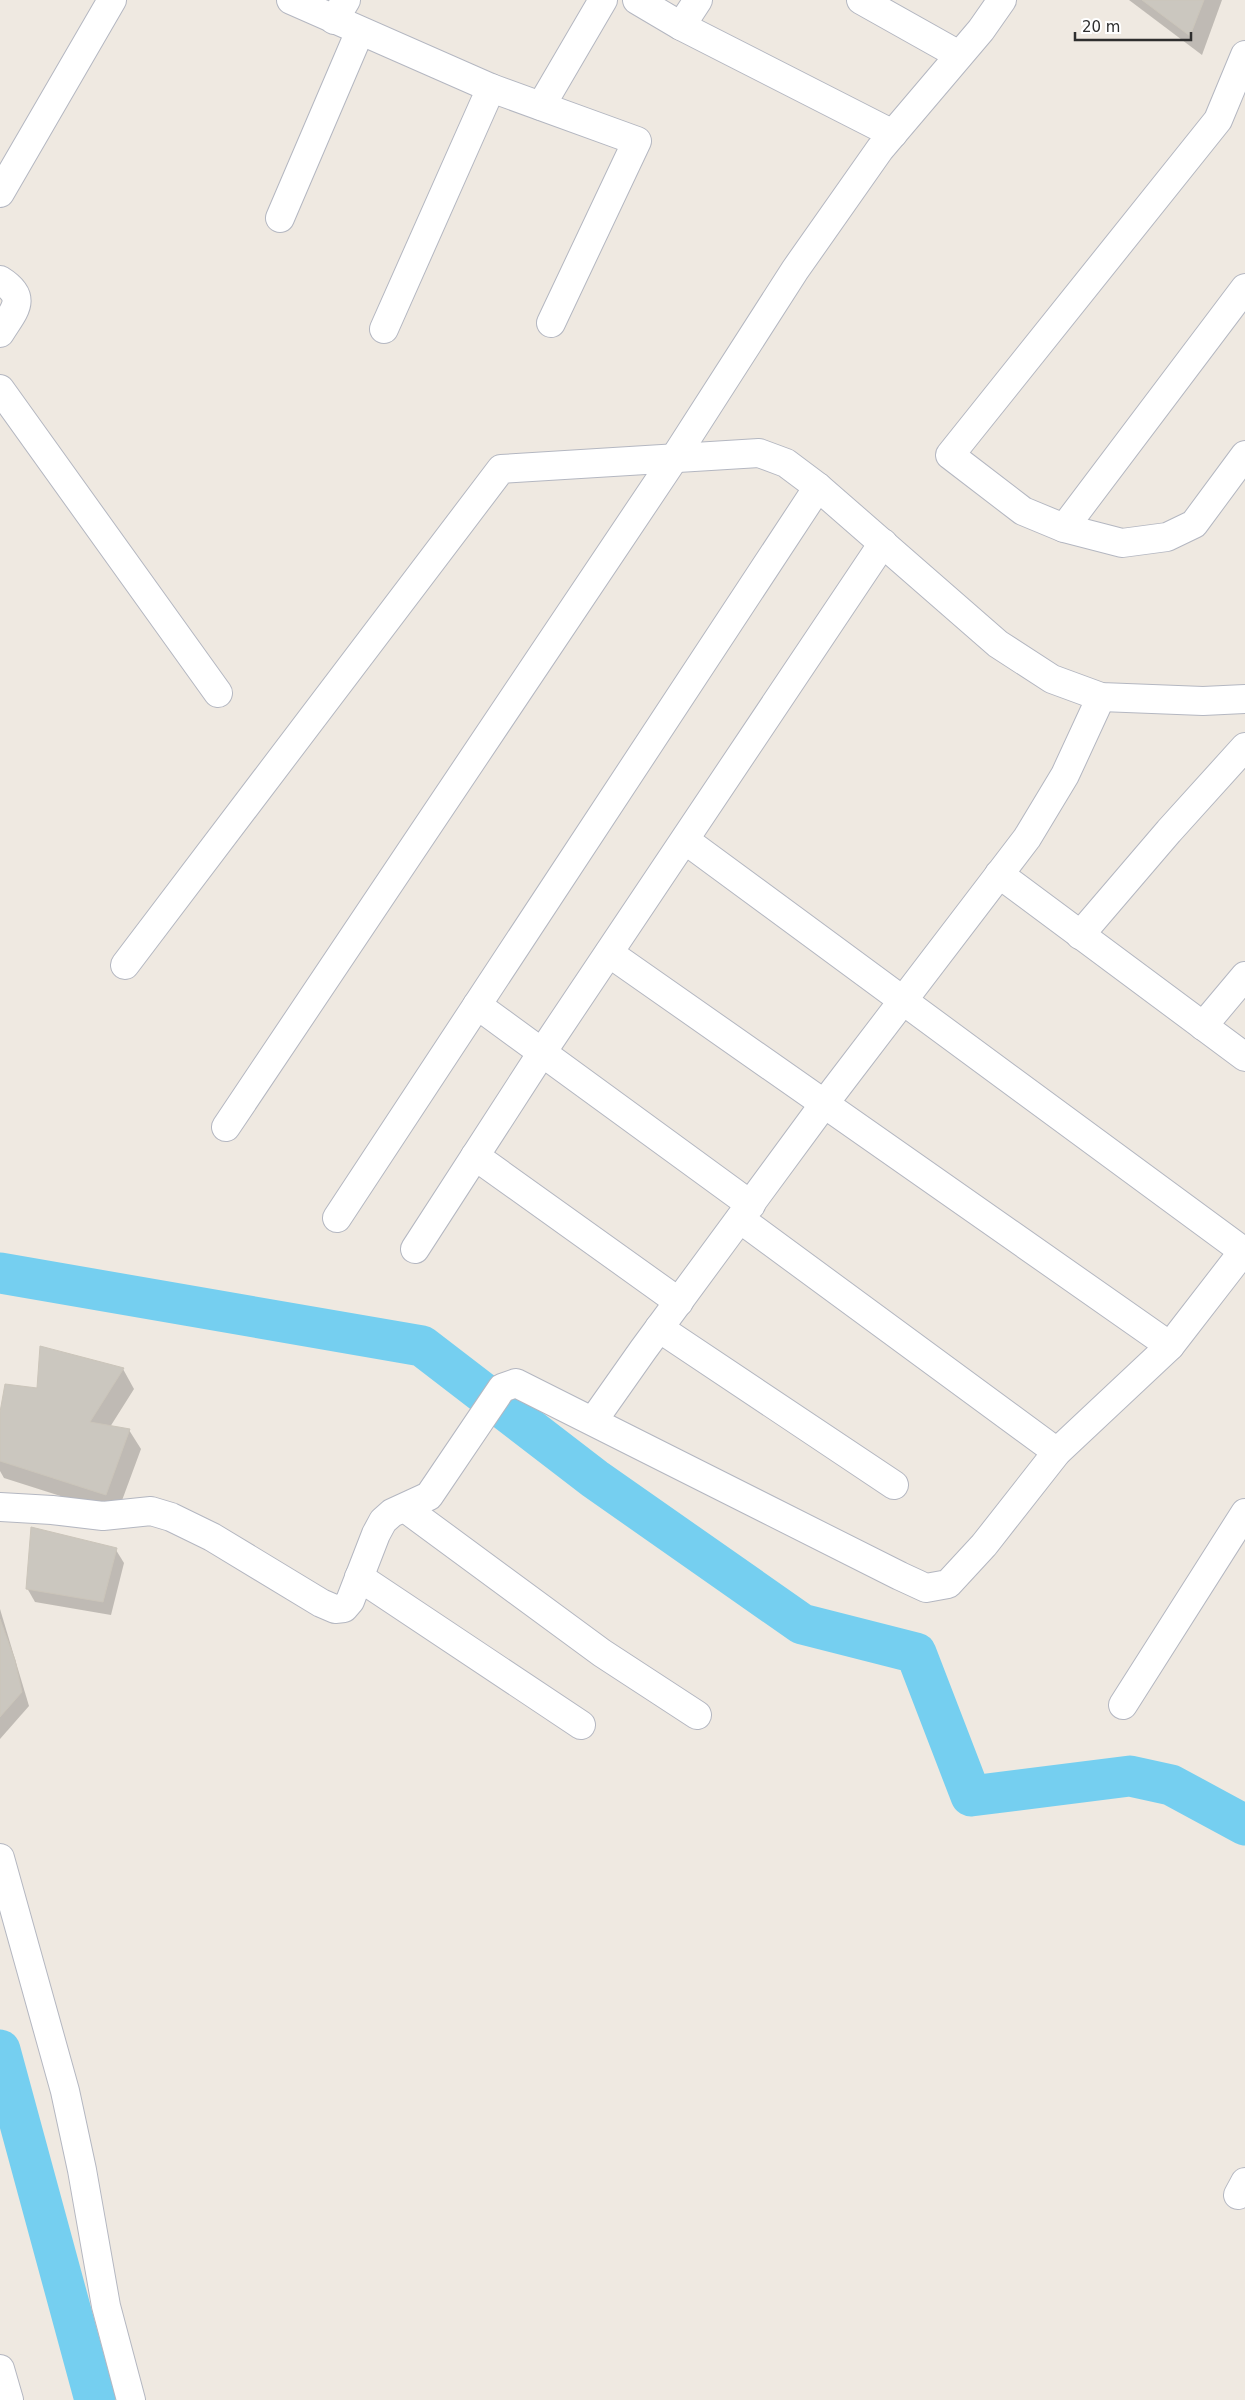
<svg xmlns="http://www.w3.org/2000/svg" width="1245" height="2400" font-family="'DejaVu Sans',sans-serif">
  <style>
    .shadow { fill: #0003 }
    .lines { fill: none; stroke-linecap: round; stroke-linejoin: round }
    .canal { stroke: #75cff0; stroke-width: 41 }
    .building { fill: #cbc7bf; stroke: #cbc5ba }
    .street-casing { stroke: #b4b7c1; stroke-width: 30 }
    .secondary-casing { stroke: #b4b7c1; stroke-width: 30 }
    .street { stroke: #fff; stroke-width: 28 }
    .secondary { stroke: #fff; stroke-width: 28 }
  </style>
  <rect width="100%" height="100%" fill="#efe9e1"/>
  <g class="shadow">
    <polygon points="1129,0 1222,0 1202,55"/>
    <polygon points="123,1369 134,1389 110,1427 129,1430 141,1449 117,1514 4,1478 0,1471 0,1419 38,1390"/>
    <polygon points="116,1550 124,1563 111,1615 35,1602 27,1588"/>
    <polygon points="0,1609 29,1706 0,1739"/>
  </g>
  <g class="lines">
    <g class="canal">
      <polyline points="0,1273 422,1346 595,1479 802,1624 916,1653 971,1796 1130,1776 1171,1785 1245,1825"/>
      <polyline points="0,2050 95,2400"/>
    </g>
  </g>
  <g class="building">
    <polygon points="1142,0 1204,0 1190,36"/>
    <polygon points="40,1346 124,1368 90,1422 130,1429 106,1495 0,1461 0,1412 5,1384 37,1388"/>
    <polygon points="31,1527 117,1548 103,1602 26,1589"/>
    <polygon points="0,1619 15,1660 22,1692 0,1717"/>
  </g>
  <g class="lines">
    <defs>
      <g id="street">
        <polyline points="291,0 491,88 384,329"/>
        <polyline points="637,0 681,26 893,134"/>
        <polyline points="861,0 959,55"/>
        <polyline points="334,20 346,0"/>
        <polyline points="681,26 698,0"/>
        <polyline points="1245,55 1218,120 950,455 1023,511 1064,528 1122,543 1167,537 1194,524 1245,455"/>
        <polyline points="491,88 637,141 551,323"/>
        <polyline points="541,106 603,0"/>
        <polyline points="0,193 112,0"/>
        <polyline points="280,218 360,31"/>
        <path d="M0,280C29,298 14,310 0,333"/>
        <polyline points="0,389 218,693"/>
        <polyline points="1064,528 1245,288"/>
        <polyline points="685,840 1243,1251"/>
        <polyline points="999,874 1245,1057"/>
        <polyline points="1080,935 1169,831 1245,747"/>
        <polyline points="609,953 1170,1346"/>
        <polyline points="125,965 501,469 759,453 786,463 818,487"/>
        <polyline points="477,1005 751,1205"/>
        <polyline points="1203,1026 1245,976"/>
        <polyline points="226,1127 675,457 795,270 880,149 981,30 1002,0"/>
        <polyline points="475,1156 679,1302"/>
        <polyline points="337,1218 818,487 998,644 1052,679 1101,697 1203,701 1245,699"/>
        <polyline points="740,1219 1057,1452"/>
        <polyline points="415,1249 543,1051 883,543"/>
        <polyline points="659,1328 894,1485"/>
        <polyline points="593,1421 643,1350 824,1104 1027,838 1065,775 1101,697"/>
        <polyline points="0,1507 52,1510 103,1516 151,1511 171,1517 212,1537 321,1603 335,1609 344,1608 350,1601 376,1534 383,1521 392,1513 429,1496 502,1388 516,1383 900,1576 926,1588 948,1584 984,1545 1057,1452 1170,1346 1245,1249"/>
        <polyline points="405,1508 602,1653 697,1715"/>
        <polyline points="359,1577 581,1725"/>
        <polyline points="1123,1705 1245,1513"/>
        <polyline points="0,1858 65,2091 82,2170 106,2306 131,2400"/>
        <polyline points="1238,2195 1245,2182"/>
      </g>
      <polyline id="secondary" points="0,2369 9,2400"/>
    </defs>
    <use href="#street" class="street-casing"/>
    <use href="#secondary" class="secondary-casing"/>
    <use href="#street" class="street"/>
    <use href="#secondary" class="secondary"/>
  </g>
  <path d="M1075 32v8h116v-8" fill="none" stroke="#2e2e2e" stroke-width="2.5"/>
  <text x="1082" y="32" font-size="15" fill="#2e2e2e" stroke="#ffffff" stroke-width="4" paint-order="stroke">20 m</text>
</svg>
